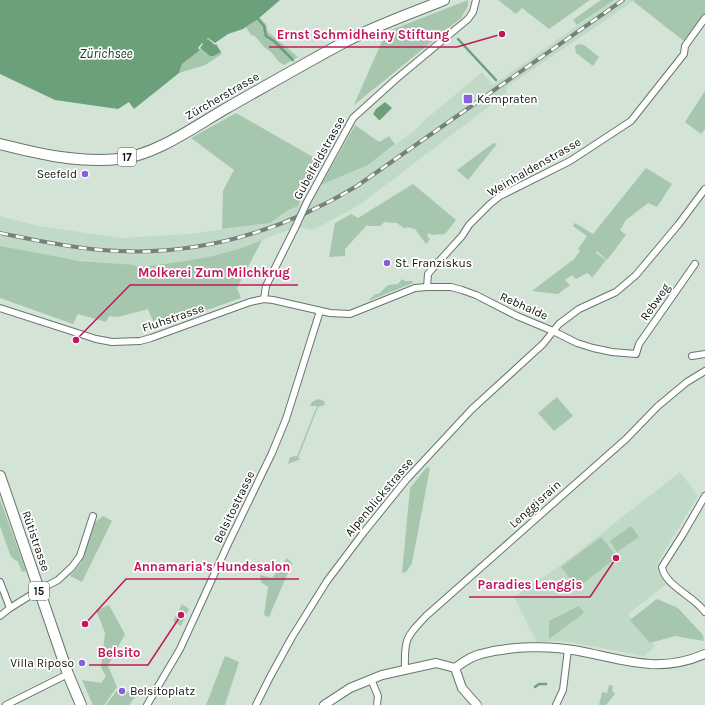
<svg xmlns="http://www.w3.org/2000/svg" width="705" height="705" font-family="Karla,sans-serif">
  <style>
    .built { fill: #c1d9c7 }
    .green { fill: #a6c6ae }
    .water { fill: #6ba07b }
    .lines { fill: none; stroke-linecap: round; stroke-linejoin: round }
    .stream { stroke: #6ba07b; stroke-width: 2.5 }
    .minor-casing { stroke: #67776b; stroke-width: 8 }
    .tertiary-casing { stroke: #67776b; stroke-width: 10 }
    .primary-casing { stroke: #67776b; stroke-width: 12 }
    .minor { stroke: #fff; stroke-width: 6 }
    .tertiary { stroke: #fff; stroke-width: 8 }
    .primary { stroke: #fff; stroke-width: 10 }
    .rail-casing { stroke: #768279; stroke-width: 4 }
    .rail { stroke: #fff; stroke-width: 2.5; stroke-dasharray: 8; stroke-linecap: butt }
    .minor-bridge-casing { stroke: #67776b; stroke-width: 8; stroke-linecap: butt }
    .minor-bridge { stroke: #fff; stroke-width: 6 }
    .poi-dot { fill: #8761dc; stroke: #fff; stroke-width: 1.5 }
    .labels { text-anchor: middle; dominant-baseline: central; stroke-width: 3.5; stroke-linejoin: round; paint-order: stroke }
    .shield { fill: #fff; stroke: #575b58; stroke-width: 1 }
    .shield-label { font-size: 11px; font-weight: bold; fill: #0f1510 }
    .street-label { font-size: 12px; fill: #0f1510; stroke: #fff }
    .poi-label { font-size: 12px; fill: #0f1510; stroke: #fff; text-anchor: start }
    .water-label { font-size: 13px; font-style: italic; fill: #0d381e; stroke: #fff }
    .leader { fill: none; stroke: #c2185b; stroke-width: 1.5 }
    .callout-dot { fill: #c2185b; stroke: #fff; stroke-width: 1.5 }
    .callout-label { font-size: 13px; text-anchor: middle; font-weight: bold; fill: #c2185b; stroke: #fff; stroke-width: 3.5; stroke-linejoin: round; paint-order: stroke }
  </style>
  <rect width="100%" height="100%" fill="#d3e4d7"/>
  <g class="built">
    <polygon points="614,0 635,0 507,87 507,93 363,202 345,213 313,230 298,227 274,235 249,246 204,259 137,267 54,257 0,246 0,216 38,226 121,238 189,234 270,223 288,210 313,198 317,187 321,185 368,165 414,131 430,115 431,115 481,73 482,72 493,85"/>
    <polygon points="680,472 698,496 665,550 657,566 669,582 628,614 655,646 644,656 570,642 555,641 537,642 514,597 560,566"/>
  </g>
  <g class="green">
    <polygon points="468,0 468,6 461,18 354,105 386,32"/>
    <polygon points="498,0 590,0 549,29 522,8 516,14"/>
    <polygon points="601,0 614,0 577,25 573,20"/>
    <polygon points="635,0 705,0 705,15 685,42 633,1"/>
    <polygon points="260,18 266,24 268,32 298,57 284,65 279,62 271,52 264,47 255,36 251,35 246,27"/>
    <polygon points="579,44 584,45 599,57 593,66 576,53 575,47 576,45"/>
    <polygon points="201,49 210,56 214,56 221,52 222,54 205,65 179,73 182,64"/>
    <polygon points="705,91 705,129 701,134 685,122"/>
    <polygon points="236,113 320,161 298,206 288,210 270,223 222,229 223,191 234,170 191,138"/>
    <polygon points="355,125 379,142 389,136 395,144 368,165 321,185"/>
    <polygon points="495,143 497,144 468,180 457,170 492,144"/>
    <polygon points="646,168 672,184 657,207 648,203 626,220 620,230 626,235 607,260 597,251 596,253 606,260 592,278 590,275 587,273 576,279 572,275 565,280 570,285 558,294 532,291 574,259 580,251 578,249 587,236 573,226 575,223 593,234"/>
    <polygon points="413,184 456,220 445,234 432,235 429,233 427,236 430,239 426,244 415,229 406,227 405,229 397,223 384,222 381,226 369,226 367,225 345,249 345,256 329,257 335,223 351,214 358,218"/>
    <path d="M262,240L237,288L241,298L156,328L148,309L118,317L109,316L106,322L78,314L73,324L0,298V246L80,261L134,265L137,267C181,262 221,258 262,240Z"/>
    <polygon points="402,279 405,281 412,281 413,283 368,301 374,295 380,293 388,285 398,284"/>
    <polygon points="557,397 573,416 554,431 538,413"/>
    <polygon points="318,399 324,401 325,405 318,407 298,458 301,459 288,464 290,457 297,456 317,406 310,406 312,402"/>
    <polygon points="427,467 430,468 412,563 406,572 402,573 410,488"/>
    <polygon points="0,499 26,571 22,572 18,562 11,557 0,526"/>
    <polygon points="103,516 112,521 82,582 70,576 81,563 94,523"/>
    <polygon points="631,526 639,537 617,552 610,541"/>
    <polygon points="601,537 617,557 577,588 561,567"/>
    <polygon points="287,558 292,563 269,617 264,615 268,587 261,582 260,575 272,578"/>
    <polygon points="657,599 678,608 703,635 704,641 675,636 650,643 630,620"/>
    <polygon points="182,604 189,609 181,626 173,621"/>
    <polygon points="109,605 125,634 108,666 117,687 104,705 93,705 82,680 101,683 106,676 101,668 105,633 96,610"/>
    <polygon points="579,606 584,613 549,639 549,621"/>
    <polygon points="225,656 239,662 225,705 206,705"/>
    <polygon points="609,685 613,686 612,691 615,694 606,705 599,705 602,692 607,693"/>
    <polygon points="120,686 135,697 129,705 106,705"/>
  </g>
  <g class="water">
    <polygon points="0,0 280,0 258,19 243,29 228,34 215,43 208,38 206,40 208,39 215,45 216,44 221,52 214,56 210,56 200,48 203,44 202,43 198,48 200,50 182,64 179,73 134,109 129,102 118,109 55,100 0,74"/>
    <polygon points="385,102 392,108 380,120 379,120 373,114 376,109"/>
  </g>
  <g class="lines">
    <g class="stream">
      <polyline points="258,19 264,26 266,36 274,41 293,60"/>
      <polyline points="458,39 496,80"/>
      <polyline points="535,687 539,684 546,684"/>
    </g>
    <defs>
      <g id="minor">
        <polyline points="307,202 353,118 395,80 468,19 473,12 476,0"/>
        <polyline points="427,287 428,274 433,268 462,236 469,225 490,204 500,196 570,161 631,121 684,54 685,46 705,18"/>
        <polyline points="264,299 266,286 295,228"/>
        <polyline points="0,308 96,339 112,342 140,341 151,338 250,302 264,299 273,300 330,313 350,314 415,288 427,287 451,287 462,290 476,295 517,316 553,331 577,343 593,348 612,352 636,354 639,344 695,264"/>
        <polyline points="692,356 705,354"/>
        <path d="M705,496L683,534L662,567C665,586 694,596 705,612"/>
        <polyline points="0,582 10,608"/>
        <polyline points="0,616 10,608 39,590 58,580 72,567 80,556 93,516"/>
        <path d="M405,669C404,639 406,637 426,616L626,439L658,406L687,382L705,371"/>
        <polyline points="371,679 378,696 377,705"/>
        <polyline points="6,705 68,674"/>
        <polyline points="147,705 180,649 228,544 272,453 286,419 320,311"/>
        <polyline points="256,705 270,677 292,637 327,581 364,532 406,480 472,409 543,344 559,324 579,309 616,292 636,275 678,225 705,189"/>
        <polyline points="556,705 563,690 568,649"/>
      </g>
      <g id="tertiary">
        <path d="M455,668C463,662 472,656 481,654C511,646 549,645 579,651C625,660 659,674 705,654"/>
        <polyline points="455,668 462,688 477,705"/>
        <polyline points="324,705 350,688 382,675 436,663 455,668"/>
      </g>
      <g id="primary">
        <path d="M0,144C40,154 77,163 119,159C156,155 194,127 225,109C264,87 302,65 341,44C374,26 410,14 444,0"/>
        <polyline points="0,476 68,674 81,705"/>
      </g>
    </defs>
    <use href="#minor" class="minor-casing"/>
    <use href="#tertiary" class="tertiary-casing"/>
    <use href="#primary" class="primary-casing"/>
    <use href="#minor" class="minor"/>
    <use href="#tertiary" class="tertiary"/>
    <use href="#primary" class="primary"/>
    <defs>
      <path id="rail" d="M0,233C34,240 67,247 102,250C194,258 279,233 357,186L623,0"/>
    </defs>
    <use href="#rail" class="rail-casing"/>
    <use href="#rail" class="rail"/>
    <defs>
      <polyline id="minor-bridge" points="295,228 307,202"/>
    </defs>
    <use href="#minor-bridge" class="minor-bridge-casing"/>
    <use href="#minor-bridge" class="minor-bridge"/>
  </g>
  <g class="poi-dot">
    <rect x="463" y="94" width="10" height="10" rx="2"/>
    <circle cx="85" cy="174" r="4"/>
    <circle cx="387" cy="263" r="4"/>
    <circle cx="82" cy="663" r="4"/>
    <circle cx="122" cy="691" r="4"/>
  </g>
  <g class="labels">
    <g class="shield">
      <rect x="118" y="148" width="18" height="18" rx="3"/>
      <rect x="29" y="582" width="20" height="18" rx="3"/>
    </g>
    <g class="shield-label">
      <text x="127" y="157">17</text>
      <text x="39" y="591">15</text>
    </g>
    <g class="street-label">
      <text transform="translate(222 96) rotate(-30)">Zürcherstrasse</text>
      <text transform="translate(319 158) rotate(-61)">Gubelfeldstrasse</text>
      <text transform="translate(534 167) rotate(-30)">Weinhaldenstrasse</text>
      <text transform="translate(655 302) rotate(-55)">Rebweg</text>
      <text transform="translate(524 306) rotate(24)">Rebhalde</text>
      <text transform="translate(173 318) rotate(-19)">Fluhstrasse</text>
      <text transform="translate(379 497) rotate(-50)">Alpenblickstrasse</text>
      <text transform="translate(535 504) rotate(-42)">Lenggisrain</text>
      <text transform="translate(234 507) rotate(-64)">Belsitostrasse</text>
      <text transform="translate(36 541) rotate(71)">Rütistrasse</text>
    </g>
    <g class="poi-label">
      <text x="477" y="99">Kempraten</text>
      <text x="77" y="174" text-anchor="end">Seefeld</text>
      <text x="395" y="263">St. Franziskus</text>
      <text x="74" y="663" text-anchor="end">Villa Riposo</text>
      <text x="130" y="691">Belsitoplatz</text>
    </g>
    <g class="water-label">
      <text x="106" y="53">Zürichsee</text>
    </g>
  </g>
  <path class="leader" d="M502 34L457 47H269M76 340L130 285H298M85 624L126 579H299M616 558L590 597H469M181 615L148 665H89"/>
  <g class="callout-dot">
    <circle cx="502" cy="34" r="4"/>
    <circle cx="76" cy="340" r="4"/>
    <circle cx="85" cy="624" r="4"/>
    <circle cx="616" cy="558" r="4"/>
    <circle cx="181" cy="615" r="4"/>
  </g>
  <g class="callout-label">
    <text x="363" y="39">Ernst Schmidheiny Stiftung</text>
    <text x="214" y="277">Molkerei Zum Milchkrug</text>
    <text x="212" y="571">Annamaria’s Hundesalon</text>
    <text x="530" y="589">Paradies Lenggis</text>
    <text x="119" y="657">Belsito</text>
  </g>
</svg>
